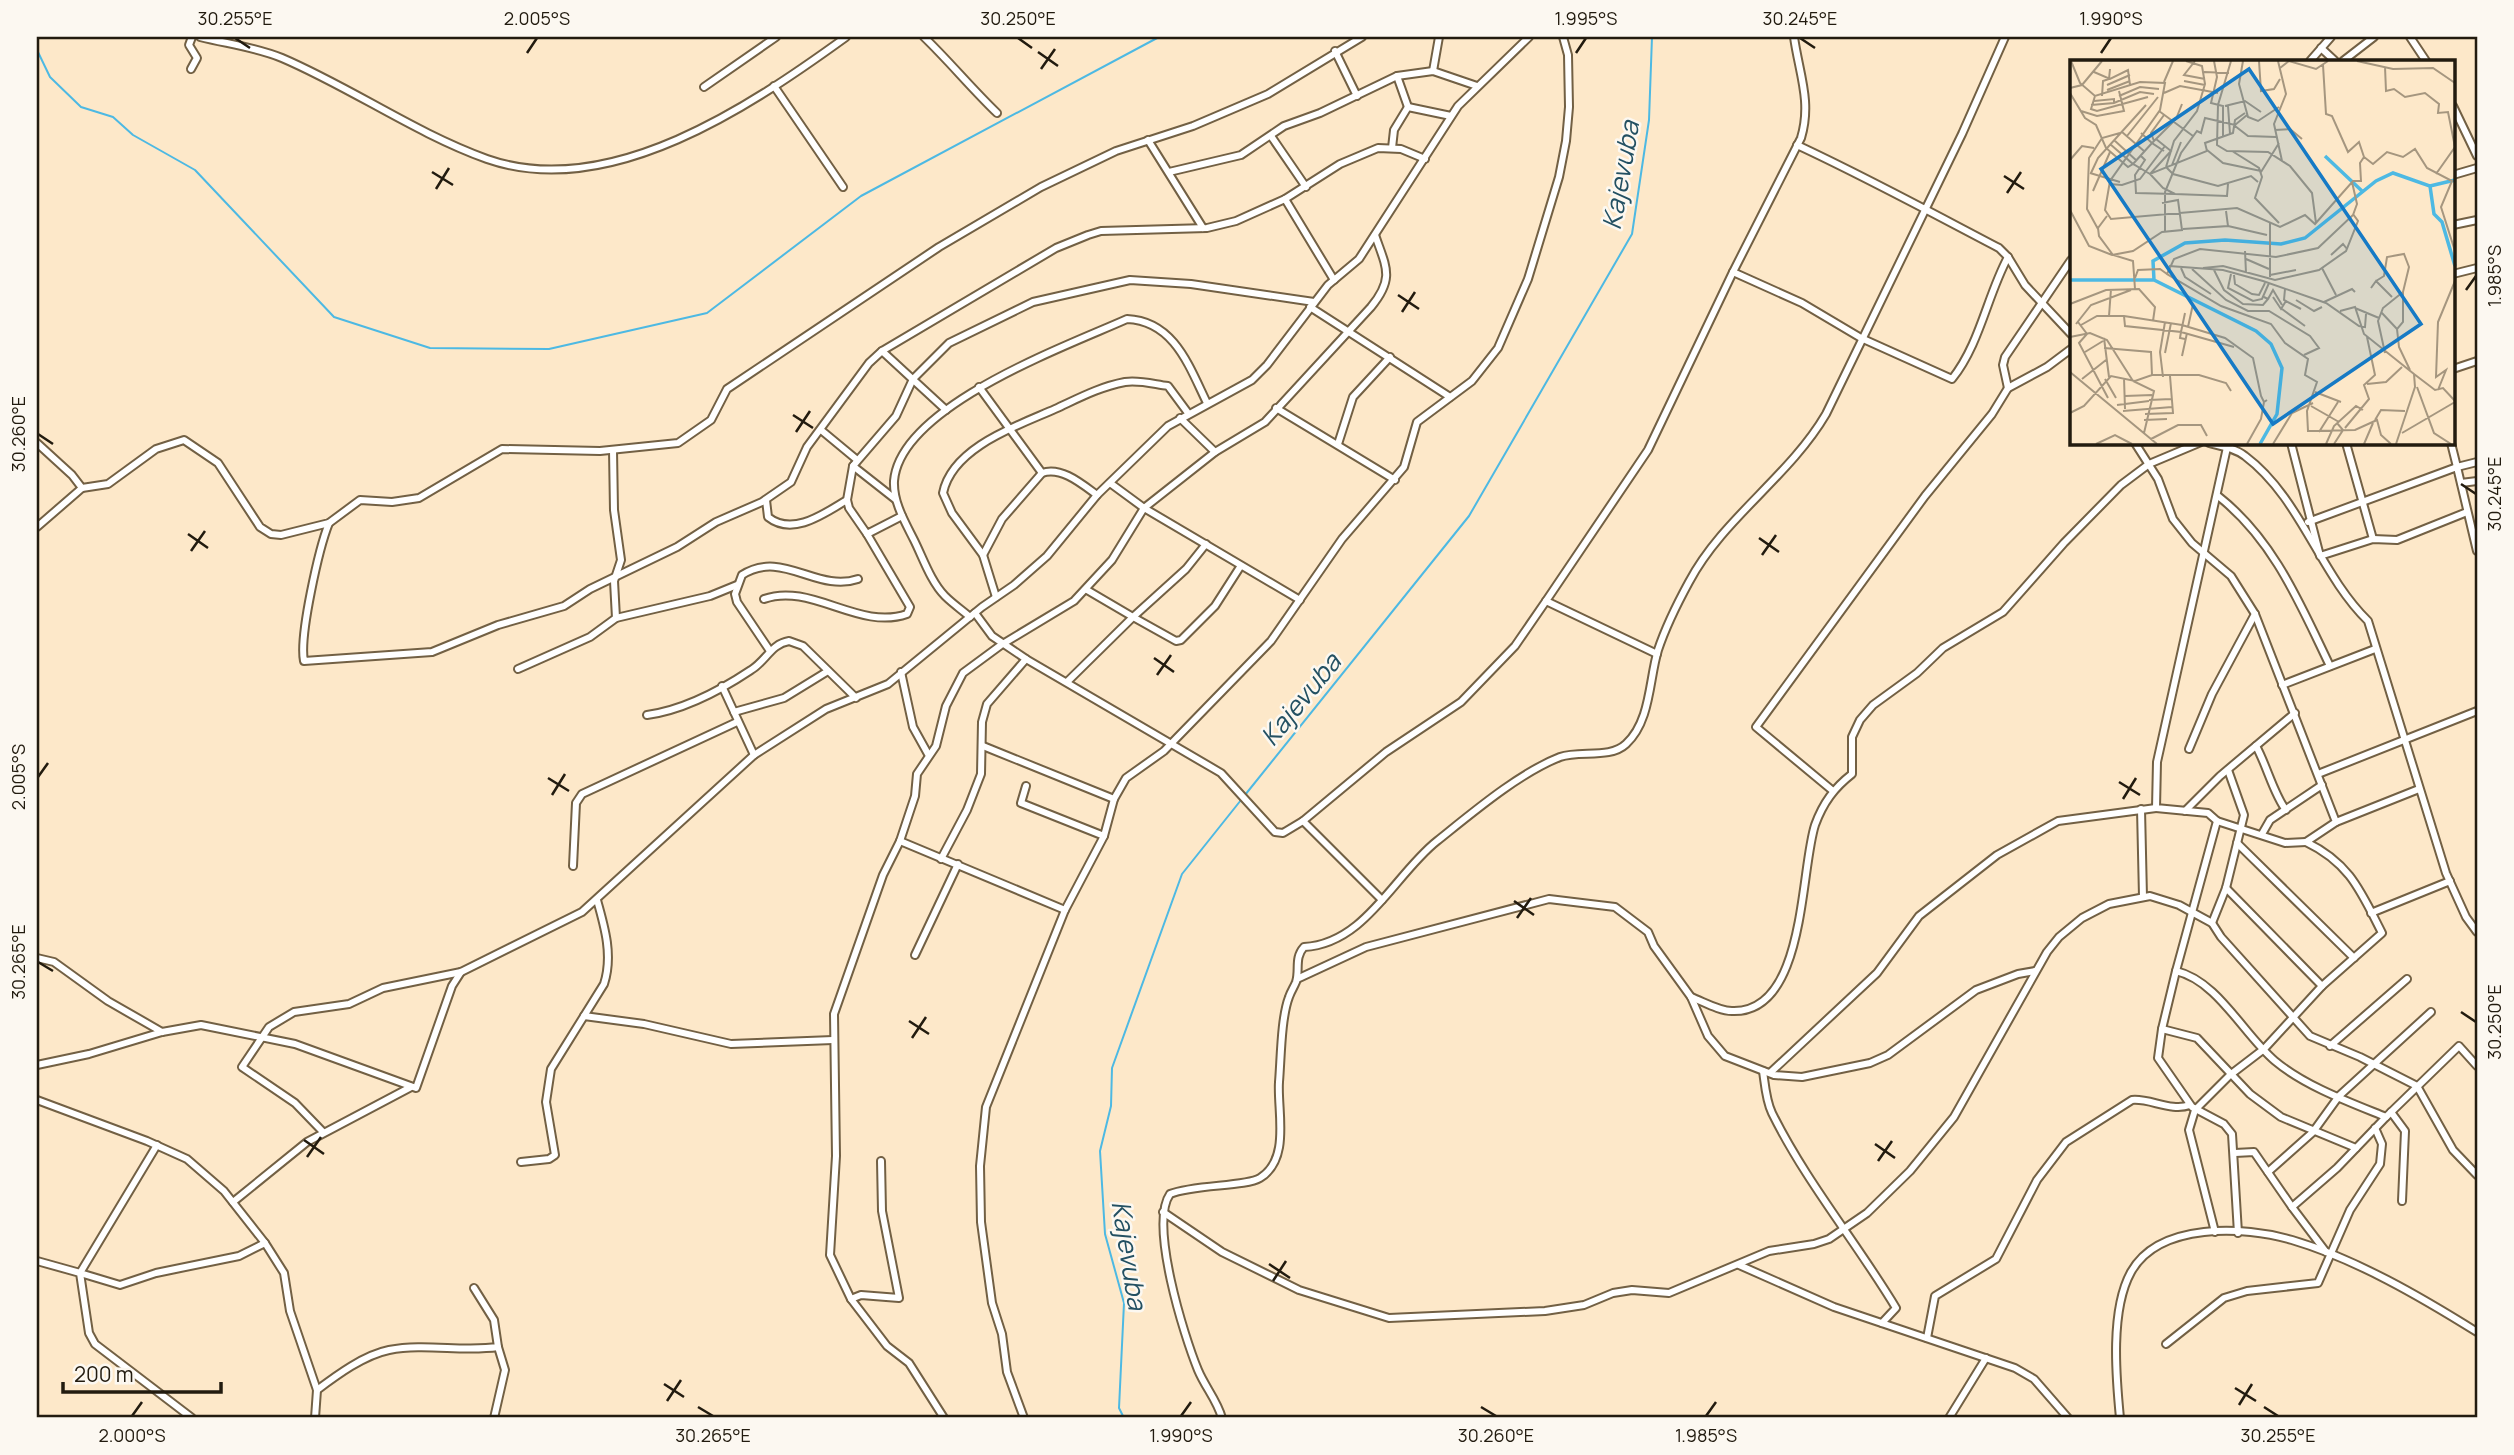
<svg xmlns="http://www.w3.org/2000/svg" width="2514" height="1455" font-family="Manrope,sans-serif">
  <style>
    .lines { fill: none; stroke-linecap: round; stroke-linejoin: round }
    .stream { stroke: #4db9e3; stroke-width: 2 }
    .minor-casing { stroke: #726044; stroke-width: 10 }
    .minor { stroke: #fff; stroke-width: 6 }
    .ticks { fill: none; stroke: #221b0f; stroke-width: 2.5 }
    .labels { text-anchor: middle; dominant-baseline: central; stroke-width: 5; stroke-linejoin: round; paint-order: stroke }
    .water-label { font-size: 26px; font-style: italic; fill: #235062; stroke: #fcf8f1 }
    .inset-river { fill: none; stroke: #4db9e3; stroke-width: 3.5 }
    .inset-road { fill: none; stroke: #a5967f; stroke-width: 2 }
    .view { fill: #167ac5; fill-opacity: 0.15; stroke: #167ac5; stroke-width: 3.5 }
    .inset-edge { fill: none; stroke: #221b0f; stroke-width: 3.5 }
    .neatline { fill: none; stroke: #221b0f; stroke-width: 2.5 }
    .ticks-label { font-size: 18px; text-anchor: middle; fill: #221b0f }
  </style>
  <rect width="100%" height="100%" fill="#fde8c9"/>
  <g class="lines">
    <g class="stream">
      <polyline points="37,50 50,77 81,107 113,117 133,135 195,170 334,317 430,348 549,349 707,313 861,196 1159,37"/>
      <polyline points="1245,795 1469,516 1632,234 1649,120 1652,37"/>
      <polyline points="1124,1418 1119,1408 1124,1303 1105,1234 1100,1151 1111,1106 1112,1068 1182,874 1241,800"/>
    </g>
    <defs>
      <g id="minor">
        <path d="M200,37C228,44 255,47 282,58C352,88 415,133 487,159C610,202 752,105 846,37"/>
        <path d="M924,37C949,61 971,88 997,113"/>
        <path d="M1794,37C1799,73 1812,102 1801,138L1733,272L1802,303L1861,338L1952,379C1980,344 1987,296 2008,257"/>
        <polyline points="2410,37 2426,61"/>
        <polyline points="2321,48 2335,61"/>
        <polyline points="1335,51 1357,96"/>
        <polyline points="2310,61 2331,37"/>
        <polyline points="2343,61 2374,37"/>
        <polyline points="191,69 197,58 189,45 192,37"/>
        <polyline points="1433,71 1439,37"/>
        <polyline points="1397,76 1408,107"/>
        <polyline points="774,86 843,187"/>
        <polyline points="704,87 776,37"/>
        <polyline points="2453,106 2477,156"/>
        <polyline points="1271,136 1306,187"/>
        <polyline points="1148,140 1203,228"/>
        <path d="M1797,145C1866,177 1932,213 1999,248L2008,257L2025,285L2071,334"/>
        <polyline points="1392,148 1394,130 1408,107 1451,116"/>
        <polyline points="1169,172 1241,155 1284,126 1320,113 1397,76 1433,71 1477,86"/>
        <polyline points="2453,175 2477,168"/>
        <polyline points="1285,199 1334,280"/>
        <polyline points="2453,225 2477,220"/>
        <polyline points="2453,274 2477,268"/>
        <polyline points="1310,307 1450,397"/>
        <polyline points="882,351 946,410"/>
        <polyline points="2453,369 2477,361"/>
        <polyline points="979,387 1042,473"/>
        <polyline points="2008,388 2003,365 2005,357 2071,260"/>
        <polyline points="1276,408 1395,480"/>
        <polyline points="1180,418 1215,452"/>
        <polyline points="821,430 856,459"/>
        <polyline points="37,443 72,475 82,488 108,484 156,449 184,440 218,463 260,527 271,534 281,535 329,523 360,500 392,502 419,498 502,449 600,451 678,443 711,420 727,389 939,247 1041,187 1116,151 1193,126 1268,94 1362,37"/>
        <path d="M2135,443L2158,479L2173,519L2192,543L2231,576L2255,614L2336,822L2306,842C2350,863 2361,892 2382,933L2322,986L2264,1049L2230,1075L2195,1110L2189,1130L2215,1232"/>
        <path d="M2209,443C2221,446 2235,448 2245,456C2301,498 2319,573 2368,621L2446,873L2466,917L2477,932"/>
        <polyline points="2228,443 2157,762 2156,808 2208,813 2217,821 2176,971 2162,1029 2158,1058 2192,1107 2224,1124 2232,1134 2238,1233"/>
        <polyline points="2291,443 2320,556 2373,539 2397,540 2467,512"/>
        <polyline points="2346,443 2373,539"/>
        <polyline points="2451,443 2457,467 2477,462"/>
        <polyline points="1338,444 1353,397 1390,357"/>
        <polyline points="613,450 614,510 621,560 614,581 616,618"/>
        <polyline points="853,466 895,499"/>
        <polyline points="1110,483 1144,508 1300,600"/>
        <polyline points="2461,483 2477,481"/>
        <path d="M2218,496C2274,540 2300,604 2330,666"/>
        <path d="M766,500L768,517C793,537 825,513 847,500"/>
        <polyline points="902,516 867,534 849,508 847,500 853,466 896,416 913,379 949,343 1033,302 1130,280 1191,284 1314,302"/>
        <polyline points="2308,522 2457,467 2477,551"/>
        <path d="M329,523C319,548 299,636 304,661L432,652L498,625L564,606L590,589L677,547L716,522L762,502L791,482L807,447L869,363L882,351L1056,248L1088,235L1101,231L1207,228L1236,221L1285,199L1340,164L1378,148L1401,149L1425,159"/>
        <polyline points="37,527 82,488"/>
        <path d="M983,555L1002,519L1042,473C1061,466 1082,484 1097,495"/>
        <polyline points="1087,590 1133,617 1186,569 1206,544"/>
        <path d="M996,597L983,555L952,513L943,493C952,447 1019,425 1055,409C1079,398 1099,387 1125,382C1140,380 1153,384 1168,386L1188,413"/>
        <path d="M764,599C811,582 859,631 907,614L910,607L867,534"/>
        <polyline points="975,613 992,636 1026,659 1221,773 1275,832 1283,833 1303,821 1382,900"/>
        <path d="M970,617C962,610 953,604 945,596C931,582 923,558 914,540C905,522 893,502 894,481C900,406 1067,346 1127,319C1174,321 1189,366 1207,403"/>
        <path d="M770,651L737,602L735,594L742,575C782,549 817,593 858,579"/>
        <polyline points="1657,654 1546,601 1648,450 1733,272"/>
        <polyline points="518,669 590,637 616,618 710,596 737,585"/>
        <polyline points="901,672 913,727 928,754"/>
        <polyline points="1068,681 1133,617 1176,641 1181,640 1215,606 1240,567"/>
        <polyline points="2282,685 2375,649"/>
        <polyline points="722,686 754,755"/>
        <polyline points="734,712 784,698 828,671"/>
        <path d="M647,715C684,710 721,690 751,670C766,661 771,644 789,641L803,646L856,698"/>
        <polyline points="983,746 1114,799"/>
        <path d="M2256,746C2267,766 2274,795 2286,810"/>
        <polyline points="2189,749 2212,694 2255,614"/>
        <polyline points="2318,774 2477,711"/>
        <polyline points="1026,786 1021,803 1104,836"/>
        <polyline points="1833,791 1756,727 1925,496 1992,414 2008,388 2047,367 2071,349"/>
        <polyline points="2141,809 2143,897"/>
        <polyline points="2185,811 2220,776 2295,713"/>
        <polyline points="1303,821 1386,752 1461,702 1515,646 1546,601"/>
        <polyline points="2217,821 2285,843 2306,842"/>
        <polyline points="2336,822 2419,789"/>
        <polyline points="2262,834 2270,820 2322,785"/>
        <polyline points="900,841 1065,910"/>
        <polyline points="2237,843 2354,958"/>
        <polyline points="941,859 967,810 981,774 982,722 987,704 1026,659"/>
        <polyline points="573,866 576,803 582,794 737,722"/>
        <polyline points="2226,888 2322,986"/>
        <polyline points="2371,913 2450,881"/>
        <polyline points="2212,923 2226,888 2244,815 2228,770"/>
        <polyline points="915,955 958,864"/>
        <polyline points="37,958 54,962 108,1001 162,1032"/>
        <path d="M2176,971C2218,981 2243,1034 2275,1061C2305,1086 2349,1102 2386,1117L2459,1046L2477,1066"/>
        <polyline points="1297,979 1366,947 1549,899 1615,907 1648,932 1654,946 1691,997 1708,1036 1725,1056 1774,1075 1802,1077 1870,1063 1888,1055 1976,990 2018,974 2035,971"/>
        <path d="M1691,997C1704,1002 1719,1011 1732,1011C1806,1014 1800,871 1815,825C1823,803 1834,788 1852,774V737L1860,720L1873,705L1917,673L1943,648L2003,612L2064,543L2121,485L2149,464L2199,443"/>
        <polyline points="584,1016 644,1024 731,1044 833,1040"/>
        <polyline points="2162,1029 2197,1038 2250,1094 2281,1117 2356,1148"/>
        <polyline points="2330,1046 2407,979"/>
        <polyline points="37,1065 89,1054 162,1032 201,1025 295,1044 416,1088 452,986 461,972"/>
        <path d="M1763,1071C1765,1085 1766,1101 1772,1113C1806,1182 1857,1243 1896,1308L1882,1323"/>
        <polyline points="1770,1073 1877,973 1919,916 1997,855 2058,821 2156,808"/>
        <polyline points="37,1100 147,1141 187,1159 224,1191 265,1243 284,1273 290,1311 317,1390 315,1418"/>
        <polyline points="2391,1112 2405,1131 2402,1201"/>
        <polyline points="323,1132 295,1103 242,1067 269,1027 294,1012 349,1004 383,988 461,972 582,912 754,755 826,709 888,684 982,607 1014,585 1047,556 1097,495 1168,426 1252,380 1267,365 1328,285 1359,259 1458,106 1529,37"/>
        <polyline points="157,1145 80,1273 120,1285 156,1273 239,1256 265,1243"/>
        <polyline points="2235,1153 2254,1152 2292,1207"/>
        <path d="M521,1162L549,1159L555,1155L546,1102L551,1069L604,984C613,956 605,928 597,900"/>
        <polyline points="2268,1172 2313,1132 2339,1096 2431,1012"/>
        <polyline points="233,1202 307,1142 411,1087"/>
        <polyline points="1163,1212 1222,1252 1299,1290 1389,1318 1545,1311 1584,1305 1613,1293 1632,1290 1669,1293 1769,1251 1814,1244 1829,1239 1867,1213 1910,1171 1954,1117 2047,952 2059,937 2082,918 2109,904 2150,896 2179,905 2212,923 2221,937 2310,1036 2360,1057 2417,1086 2453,1150 2477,1175"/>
        <polyline points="2326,1252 2292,1207 2337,1168 2386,1117"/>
        <polyline points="37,1261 80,1273 89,1333 95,1344 192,1418"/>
        <polyline points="1739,1265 1834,1307 2015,1368 2034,1379 2068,1418"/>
        <polyline points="851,1299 861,1295 899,1298 882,1211 881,1161"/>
        <path d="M1927,1338L1935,1296L1996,1259L2037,1180L2066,1142L2132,1100C2150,1098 2171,1112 2190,1105"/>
        <polyline points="2166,1344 2224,1298 2247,1291 2318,1283 2350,1210 2380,1164 2382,1144 2375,1128"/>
        <path d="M317,1390C337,1375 364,1355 389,1350C425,1343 462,1352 498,1347L494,1320L474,1288"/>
        <polyline points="494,1418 505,1370 498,1347"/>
        <path d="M944,1418L909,1363L887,1346L851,1299L830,1255L836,1156L834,1014L883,875L900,841L915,796L917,774L936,746L946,706L963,673L1001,645L1074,601L1112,560L1144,508L1215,452L1265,422L1371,307C1395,278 1386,267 1375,235"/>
        <polyline points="1024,1418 1007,1372 1002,1334 992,1303 981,1222 980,1166 986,1107 1065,910 1104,836 1114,799 1126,778 1164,751 1271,641 1342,539 1404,467 1417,422 1472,381 1498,348 1528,279 1559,177 1566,141 1569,107 1568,55 1563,37"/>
        <path d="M1222,1418C1217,1400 1205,1387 1198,1370C1184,1336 1149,1224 1170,1194C1195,1184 1245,1187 1260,1178C1291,1159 1277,1111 1279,1082C1281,1058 1281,1018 1289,997C1291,991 1294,987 1296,982C1300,970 1294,958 1304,947C1365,944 1395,874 1437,841C1472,813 1519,773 1560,757C1580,750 1610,759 1626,744C1651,721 1649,679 1658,650C1666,626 1677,604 1689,582C1723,518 1789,477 1826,414L1962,134L2005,37"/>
        <polyline points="1949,1418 1986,1358"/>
        <path d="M2120,1418C2116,1377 2110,1310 2131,1272C2159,1222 2244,1226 2292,1240C2356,1259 2421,1297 2477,1332"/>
      </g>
    </defs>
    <use href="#minor" class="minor-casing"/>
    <use href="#minor" class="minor"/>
  </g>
  <path class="ticks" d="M235,38L250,48M1018,38L1032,48M1800,38L1815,48M1038,52L1058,66M527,53L537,38M1576,53L1586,38M2101,53L2111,38M1041,69L1055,49M432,172L453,185M2004,176L2024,189M436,189L449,168M2007,193L2021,172M2466,290L2476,276M1398,295L1419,309M1402,312L1415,292M793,415L813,428M796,432L810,411M38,434L53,444M2461,484L2476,494M188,534L208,548M1759,538L1779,552M191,551L205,531M1762,555L1776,535M1154,658L1174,672M1157,675L1171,655M38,777L48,763M548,778L569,791M2119,782L2140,795M552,795L565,774M2123,799L2136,778M1514,901L1534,915M1517,918L1531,898M38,962L53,971M2461,1012L2476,1022M909,1021L929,1034M912,1038L926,1017M304,1140L324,1154M1875,1144L1895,1158M307,1157L321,1137M1878,1161L1892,1141M1269,1264L1290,1278M1273,1281L1286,1261M664,1384L684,1397M2235,1388L2256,1401M667,1401L681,1380M2239,1405L2252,1384M698,1407L713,1416M1481,1407L1496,1416M2264,1407L2278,1416M132,1416L142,1402M1181,1416L1191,1402M1706,1416L1716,1402"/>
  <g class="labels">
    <g class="water-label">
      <text transform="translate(1620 175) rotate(-80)">Kajevuba</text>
      <text transform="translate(1300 699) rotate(-51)">Kajevuba</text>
      <text transform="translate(1130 1255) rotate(81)">Kajevuba</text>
    </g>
  </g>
  <g transform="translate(2070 60)">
    <rect width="385" height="385" fill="#fde8c9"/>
    <path class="inset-river" d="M255,96L292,131M360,126L385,120M0,220H84L186,271L201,284L212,308L207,354L190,384M84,220L83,201L115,183L155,180L211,184L235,178L306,121L323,113L360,126L364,154L372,162L385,206"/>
    <path class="inset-road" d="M1,1L10,23L25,36L70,22L95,23L90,50L40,121L35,150L41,159L167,148L210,167L235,155L245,164L283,121H291L290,103L294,97M125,1L114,15L135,19M144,1L147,17L141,43L153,46V77M161,1L148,45L147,85L157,91L198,92L220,106L242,133L246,163M173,1L169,24L178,57L188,61L209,47M189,1L191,31L204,29L210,19M208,1L216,34L204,64L212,101M287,1L323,9L363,8L385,23M253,5L256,54L262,56L278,92L289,82L294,97L303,104L317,92L333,97L345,89L357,108L382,121L371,147L385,191M315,7L316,31L324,29L335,37L355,33L369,44L368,53L378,52L385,87L366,114M210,8L219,1L246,9L258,1M24,12L40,19L58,10L60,25M134,12L159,13M114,21L135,25M94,22L103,1M37,25L60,15M0,28L12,25L32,1M37,30L60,21M0,33L15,58L26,65L36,88L58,107L63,104L80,114L137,91L135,83L163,73L165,60L175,53M94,33L110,26L148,33M25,36L21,49L27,51L78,37M32,36L33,21L39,19L40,9M49,36L70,27L89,29M24,41L44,39V43M21,45L44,43L70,32L84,34M155,46L175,41L191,52M158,46L160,74M11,51L27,56L54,51L49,31M89,51L123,76M165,66L178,76L206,77M205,70L220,69L232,79M52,72L74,91M57,76L88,37M86,79L101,91L80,114L93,128L105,134L157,136L158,124M44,80L67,101M84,81L81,73L94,55M40,84L63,104L82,83L71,73M137,90L153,103L191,111M94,91L82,83L106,59L112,44M162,91L189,108L192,117L185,138L209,163M71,96L75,100L65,115L66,133L105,134M0,100L12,86L24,88M102,105L111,82M96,107L104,81L127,51L135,24L132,6L116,1M96,107L103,114L148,126L181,116L188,122M191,112L209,83M20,113L50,122M21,113L28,98L76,45M282,122L287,144L283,155L248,188L206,197L130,189L104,199L97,214L151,246L201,264L215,283L238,299L235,315L247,322L237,351L238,371L285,370L307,360L311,375L321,384M39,124L52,125L70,119L95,86M23,131L40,92M0,150L19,186L42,195L63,191L92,172L112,170L108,140L92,143M37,156L28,168L29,176L43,195L63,201L65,229M158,166L197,175M28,169L17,149L19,98L32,78L50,73M113,169L158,166L156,151M95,172V132L111,93L127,71L131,73L135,58L165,65L177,55M175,191L176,213M261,195L273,184L277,189M176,199L199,209M99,206L153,210L193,221L256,243L289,266L295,267L296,254M111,208L115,217L141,234M133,208L153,206L205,220L249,210L276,191L288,161L283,154M252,208L266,235M122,209L156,240L178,251H199L240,276L249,288L234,295M144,210L154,230L173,244L193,245L198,239L194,237M161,214L158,228L183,241L192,239L199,223M164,215L165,224L182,234L189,235L195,223M200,215L226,210M200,217V162M65,218L68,210L90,209L97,214M306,221L314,216L317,197L334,194L339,207L333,232L313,248L308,261L315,293M301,228L306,221L322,237M215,229L214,240L231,249M333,232V262L327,269L329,287L340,310M203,237L211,249L216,241M198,239L203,230L212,245M226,240L244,251L252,247M254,242L282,229L285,232M0,244L36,230L69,229L85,247L83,261M285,248L309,258M212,249L235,266M270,251L285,247L294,274L344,314L345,327L326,384M311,252L327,269M115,253L111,272L164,287M39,256L41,229M54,256L55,266L111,272L110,278L115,279M8,262L17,274L9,283L38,338M6,264L21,245L61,230M11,265L27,256H54L112,265L155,278L183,298L191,336L194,342L197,340M118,267L123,244M0,277L20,273L37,280L63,321L84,331L74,373M34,278L39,317M34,288L81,292L82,315M15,292L33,281M95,293L101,263M112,296L117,273M0,312L87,384M344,314L365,330L373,328L385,341M93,317L90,292L95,262M54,318L55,349M12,319L36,300M35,319L46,338M297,324L316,322L332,307M347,327L364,373L381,384M368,330L376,310L366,317L368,262L385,221M245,332L271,342M55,336L82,335M79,340L101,339M47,345L79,341M241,346L269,362M53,351L102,347M0,353L14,346L41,316L65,321L82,315H129L156,323L161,331M75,354L103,353L100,316M74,360L97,359M305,360L311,350L335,351M275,368L299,339L294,325L305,315L297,277M249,372L268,342M332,373L385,342M81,379L108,365H131L137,376M26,384L45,375L62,384M177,384L191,359L194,342M203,384L222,353L243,343M256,384L264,366L286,346L293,350M264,384L273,370L267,363M294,384L303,363"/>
    <path class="view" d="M179,9L351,264L203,364L31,109Z"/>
    <rect width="385" height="385" class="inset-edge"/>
  </g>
  <rect width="2514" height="1455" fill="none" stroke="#fcf8f1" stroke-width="77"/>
  <path d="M63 1382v10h158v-10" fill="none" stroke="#221b0f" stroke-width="3.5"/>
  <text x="74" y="1382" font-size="21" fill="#221b0f" stroke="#fcf8f1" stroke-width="5" paint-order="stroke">200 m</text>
  <rect x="38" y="38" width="2438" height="1378" class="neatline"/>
  <g class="ticks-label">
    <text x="235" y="25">30.255°E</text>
    <text x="537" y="25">2.005°S</text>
    <text x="1018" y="25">30.250°E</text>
    <text x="1586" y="25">1.995°S</text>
    <text x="1800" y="25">30.245°E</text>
    <text x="2111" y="25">1.990°S</text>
    <text transform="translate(2495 276) rotate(-90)" y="6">1.985°S</text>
    <text transform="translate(19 434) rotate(-90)" y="6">30.260°E</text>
    <text transform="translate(2495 494) rotate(-90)" y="6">30.245°E</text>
    <text transform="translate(19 777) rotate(-90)" y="6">2.005°S</text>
    <text transform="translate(19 962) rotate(-90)" y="6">30.265°E</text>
    <text transform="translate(2495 1022) rotate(-90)" y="6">30.250°E</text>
    <text x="132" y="1442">2.000°S</text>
    <text x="713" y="1442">30.265°E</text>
    <text x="1181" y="1442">1.990°S</text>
    <text x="1496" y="1442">30.260°E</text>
    <text x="1706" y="1442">1.985°S</text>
    <text x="2278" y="1442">30.255°E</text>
  </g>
</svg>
